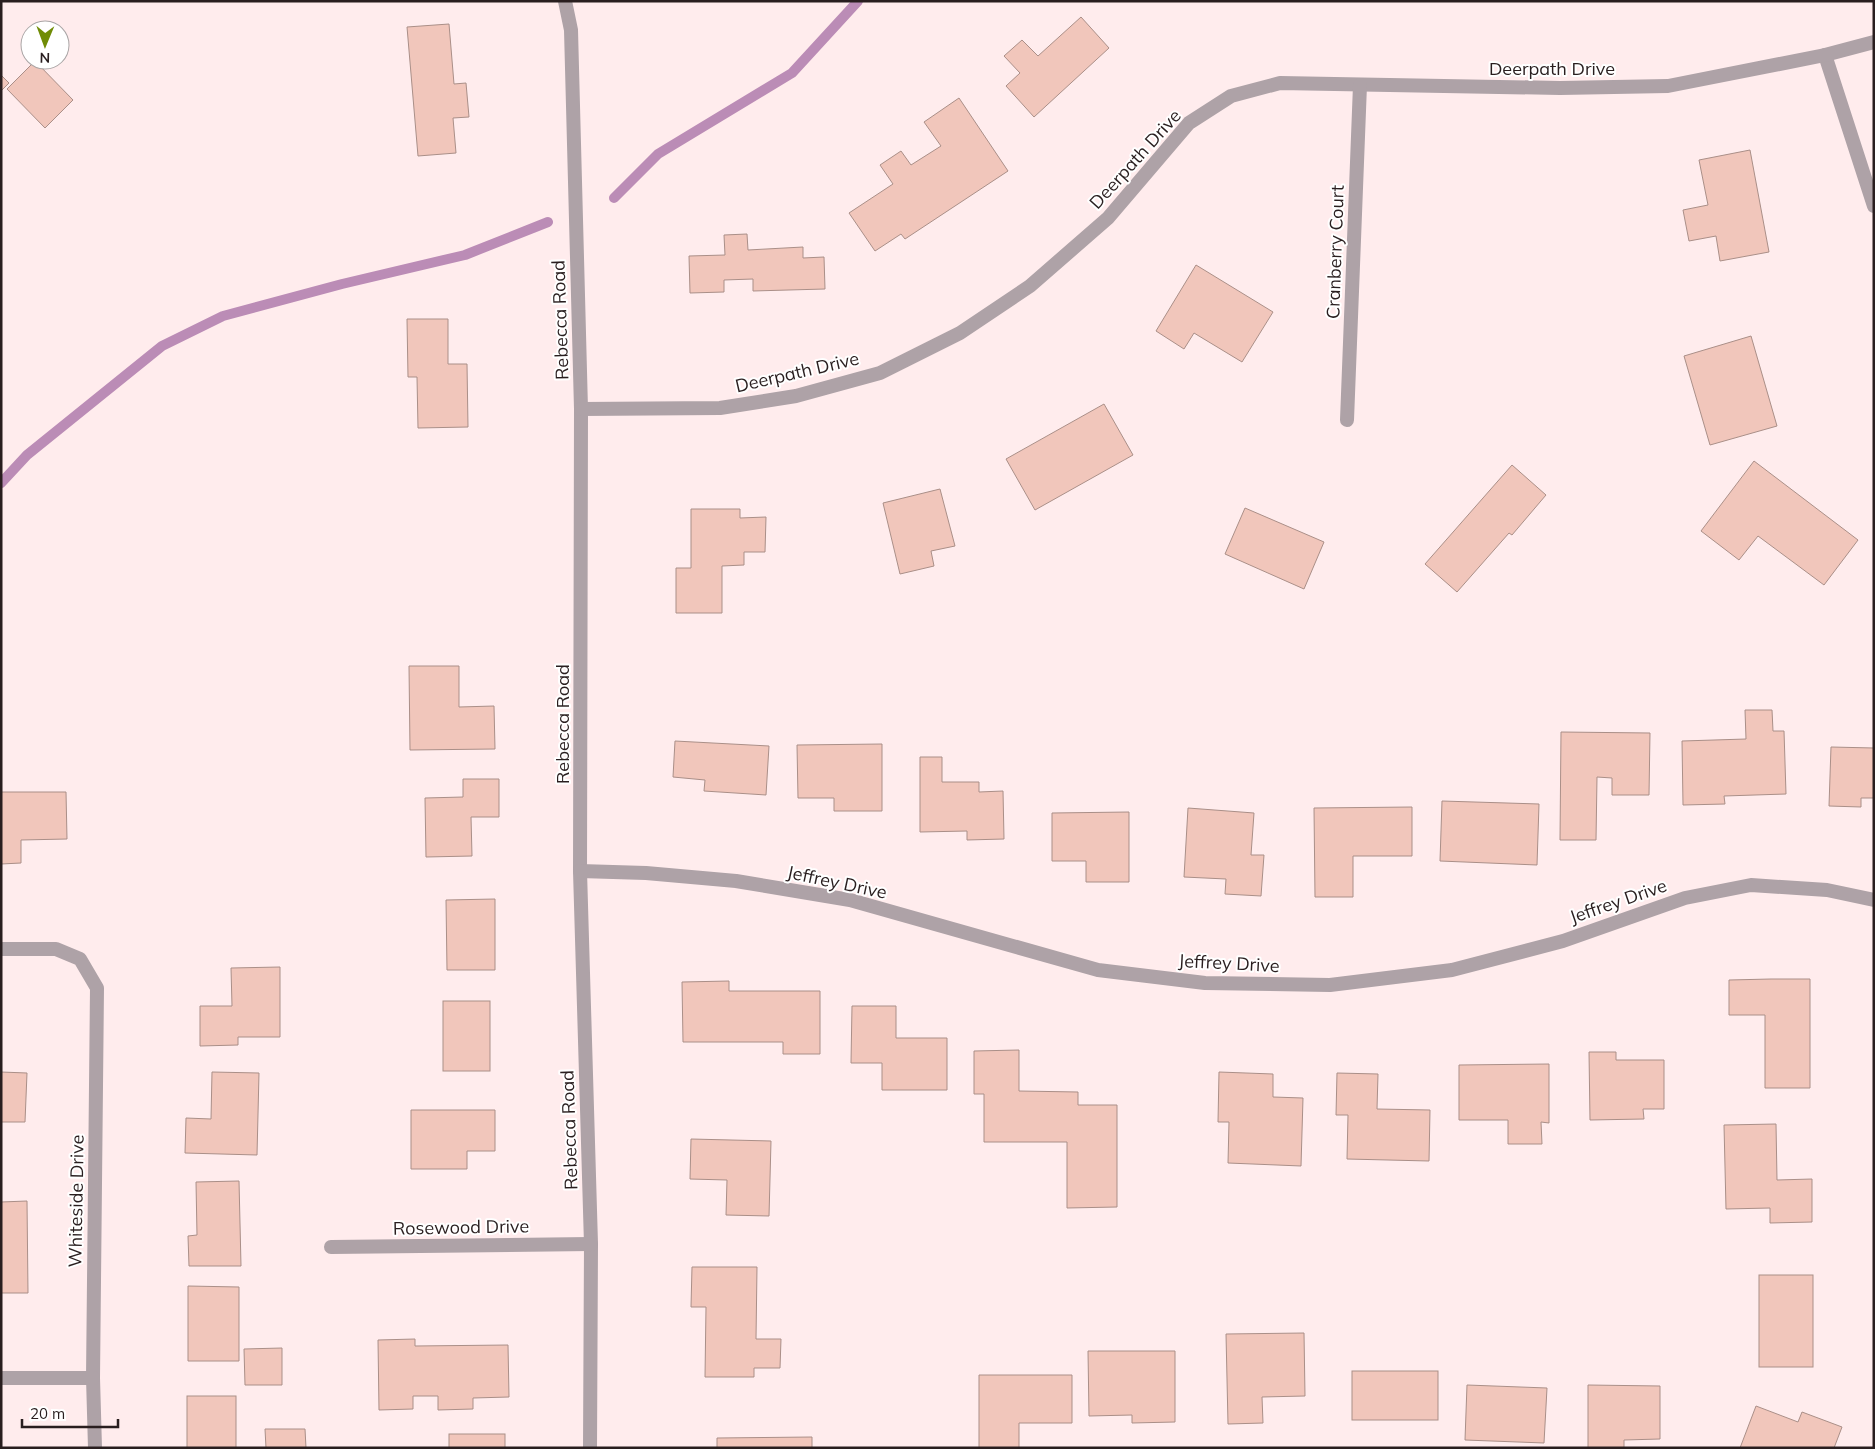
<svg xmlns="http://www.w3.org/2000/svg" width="1875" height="1449" font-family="Mulish,sans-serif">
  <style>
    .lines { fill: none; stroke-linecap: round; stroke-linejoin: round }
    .stream { stroke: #bb8cb6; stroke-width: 10 }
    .building { fill: #f1c6bb; stroke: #aa8f88 }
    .minor { stroke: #aea2a7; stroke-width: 14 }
    .labels { text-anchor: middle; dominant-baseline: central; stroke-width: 4; stroke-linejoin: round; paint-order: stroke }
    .street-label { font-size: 18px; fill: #291e1f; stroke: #fff }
  </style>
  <rect width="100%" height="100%" fill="#ffeced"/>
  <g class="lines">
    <g class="stream">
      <polyline points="614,198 658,154 792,73 858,1"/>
      <polyline points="1,483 27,455 162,346 223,316 342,284 465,255 548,222"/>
    </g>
  </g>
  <g class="building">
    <polygon points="1081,17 1109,48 1034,117 1006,86 1020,73 1004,56 1022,40 1038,56"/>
    <polygon points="449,24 454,84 466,83 469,117 453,118 456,153 418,156 407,27"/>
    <polygon points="35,61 73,100 45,128 7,89"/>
    <polygon points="1,75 9,83 1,91"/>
    <polygon points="959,98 1008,171 905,239 901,234 875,251 849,213 893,184 880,165 901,151 911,165 941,146 924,122"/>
    <polygon points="1750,150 1769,252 1720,261 1716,236 1689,241 1683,210 1708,205 1699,160"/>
    <polygon points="747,234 748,250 803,247 803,258 824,257 825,289 753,291 753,279 724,280 724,292 690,293 689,256 725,255 724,235"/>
    <polygon points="1196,265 1273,312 1242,362 1194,333 1184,349 1156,331"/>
    <polygon points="407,319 448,319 448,364 467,364 468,427 418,428 417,377 408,377"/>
    <polygon points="1751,336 1777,426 1710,445 1684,356"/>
    <polygon points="1104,404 1133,455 1035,510 1006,459"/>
    <polygon points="1754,461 1858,540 1824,585 1758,536 1739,560 1701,531"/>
    <polygon points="1512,465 1546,495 1512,535 1509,533 1457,592 1425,564"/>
    <polygon points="940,489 955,546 931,551 934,566 900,574 883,503"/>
    <polygon points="1245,508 1324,542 1304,589 1225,554"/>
    <polygon points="691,509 740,509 740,518 766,517 765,552 744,552 744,565 722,566 722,613 676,613 676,568 691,568"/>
    <polygon points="409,666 459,666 459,707 494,706 495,749 410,750"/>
    <polygon points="1745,710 1772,710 1773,731 1784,731 1786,794 1724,796 1725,804 1683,805 1682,741 1746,739"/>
    <polygon points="1561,732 1650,733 1649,795 1612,795 1612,778 1597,777 1596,840 1560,840"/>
    <polygon points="675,741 769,746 766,795 704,791 705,780 673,777"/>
    <polygon points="882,744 882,811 834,811 834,798 798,798 797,745"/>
    <polygon points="1831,747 1874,748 1874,798 1861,798 1861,807 1829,806"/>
    <polygon points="920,757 942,757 942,782 979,782 979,792 1003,791 1004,839 967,840 967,831 920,832"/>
    <polygon points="463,779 499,779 499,817 471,817 472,856 426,857 425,798 463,797"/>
    <polygon points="1,792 66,792 67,839 21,840 21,863 1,864"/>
    <polygon points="1442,801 1539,804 1537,865 1440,861"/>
    <polygon points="1412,807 1412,856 1353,856 1353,897 1315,897 1314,808"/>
    <polygon points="1188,808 1254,813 1251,855 1264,855 1261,896 1225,894 1226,879 1184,877"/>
    <polygon points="1129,812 1129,882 1086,882 1086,861 1052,861 1052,813"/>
    <polygon points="495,899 495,970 447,970 446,900"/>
    <polygon points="280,967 280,1037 238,1037 238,1045 200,1046 200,1006 232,1006 231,968"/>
    <polygon points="1771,979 1810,979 1810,1088 1765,1088 1765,1015 1729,1015 1729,980"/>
    <polygon points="729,981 729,991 820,991 820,1054 783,1054 783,1042 683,1042 682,982"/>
    <rect x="443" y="1001" width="47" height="70"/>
    <polygon points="852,1006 896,1006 896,1038 947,1038 947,1090 882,1090 882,1063 851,1063"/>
    <polygon points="1019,1050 1019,1091 1078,1092 1078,1105 1117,1105 1117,1207 1067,1208 1067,1142 984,1142 984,1094 974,1094 974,1051"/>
    <polygon points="1589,1052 1616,1052 1616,1060 1664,1060 1664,1109 1643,1109 1644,1119 1590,1120"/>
    <polygon points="1549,1064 1549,1123 1541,1122 1542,1144 1508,1144 1508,1120 1459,1120 1459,1065"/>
    <polygon points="1,1072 27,1073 25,1122 1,1122"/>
    <polygon points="212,1072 259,1073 257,1155 185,1153 186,1118 211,1119"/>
    <polygon points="1219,1072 1273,1074 1273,1097 1303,1098 1301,1166 1228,1163 1229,1122 1218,1122"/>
    <polygon points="1337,1073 1378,1074 1377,1109 1430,1110 1429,1161 1347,1159 1348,1115 1336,1115"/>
    <polygon points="411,1110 495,1110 495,1151 467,1151 467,1169 411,1169"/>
    <polygon points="1776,1124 1777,1180 1812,1179 1812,1222 1770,1223 1770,1208 1726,1209 1724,1125"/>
    <polygon points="691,1139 771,1141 769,1216 726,1215 727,1180 690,1179"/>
    <polygon points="239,1181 241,1266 189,1266 188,1236 197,1235 196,1182"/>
    <polygon points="27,1201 28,1293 1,1293 1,1202"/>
    <polygon points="692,1267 757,1267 756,1339 781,1339 780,1368 754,1368 754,1377 705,1377 706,1307 691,1307"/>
    <rect x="1759" y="1275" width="54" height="92"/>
    <polygon points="188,1286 239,1287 239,1361 188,1361"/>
    <polygon points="1304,1333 1305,1396 1262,1397 1263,1423 1228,1424 1226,1334"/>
    <polygon points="415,1339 415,1346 508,1345 509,1397 473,1398 473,1409 438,1410 438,1396 413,1396 413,1409 379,1410 378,1340"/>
    <polygon points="282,1348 282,1385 245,1385 244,1349"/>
    <polygon points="1088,1351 1175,1351 1175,1422 1132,1423 1132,1415 1089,1416"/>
    <rect x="1352" y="1371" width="86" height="49"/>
    <polygon points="979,1375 1072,1375 1072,1423 1019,1423 1019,1448 979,1448"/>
    <polygon points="1467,1385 1547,1388 1544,1443 1465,1440"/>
    <polygon points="1588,1385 1660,1386 1660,1439 1624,1440 1624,1448 1588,1448"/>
    <rect x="187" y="1396" width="49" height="52"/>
    <polygon points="1756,1406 1798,1422 1802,1412 1842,1427 1834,1448 1740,1448"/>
    <polygon points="265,1429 305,1429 306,1448 266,1448"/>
    <rect x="449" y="1434" width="56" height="14"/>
    <polygon points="812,1437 812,1448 717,1448 717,1438"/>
  </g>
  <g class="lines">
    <g class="minor">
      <polyline points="565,1 571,30 581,409 580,871 591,1244 590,1448"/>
      <polyline points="1825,55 1874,206"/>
      <polyline points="581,409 720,408 796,396 880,373 960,333 1030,286 1108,218 1189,123 1231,96 1280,83 1560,88 1668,86 1825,55 1874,42"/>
      <polyline points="1347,420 1360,85"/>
      <polyline points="580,871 646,873 736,881 850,900 1098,970 1205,983 1330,985 1452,970 1563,941 1685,898 1751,885 1827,890 1874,900"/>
      <polyline points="1,949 56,949 80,959 97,988 93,1378 95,1448"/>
      <polyline points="331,1247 591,1244"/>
      <polyline points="1,1378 93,1378"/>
    </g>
  </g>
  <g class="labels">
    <g class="street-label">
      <text x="1552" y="68">Deerpath Drive</text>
      <text transform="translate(1135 159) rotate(-48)">Deerpath Drive</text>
      <text transform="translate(1335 252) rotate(-88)">Cranberry Court</text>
      <text transform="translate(560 320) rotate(-92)">Rebecca Road</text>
      <text transform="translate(797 372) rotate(-13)">Deerpath Drive</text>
      <text transform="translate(562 724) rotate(-90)">Rebecca Road</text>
      <text transform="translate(837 882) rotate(12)">Jeffrey Drive</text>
      <text transform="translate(1618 901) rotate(-19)">Jeffrey Drive</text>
      <text transform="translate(1229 963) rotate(3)">Jeffrey Drive</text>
      <text transform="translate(569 1130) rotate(-92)">Rebecca Road</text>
      <text transform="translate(76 1201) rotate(-89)">Whiteside Drive</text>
      <text transform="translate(461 1227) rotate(-1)">Rosewood Drive</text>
    </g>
  </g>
  <rect width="1875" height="1449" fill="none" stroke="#291e1f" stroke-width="5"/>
  <g transform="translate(45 45) rotate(181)"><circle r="24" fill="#ffffff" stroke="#a9a5a5"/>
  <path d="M0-4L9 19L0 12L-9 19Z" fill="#708c06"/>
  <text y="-8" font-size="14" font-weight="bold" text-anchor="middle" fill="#291e1f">N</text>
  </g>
  <path d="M22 1419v8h96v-8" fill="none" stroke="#291e1f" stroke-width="2.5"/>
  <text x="30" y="1419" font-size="15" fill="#291e1f" stroke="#ffffff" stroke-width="4" paint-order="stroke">20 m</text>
</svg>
